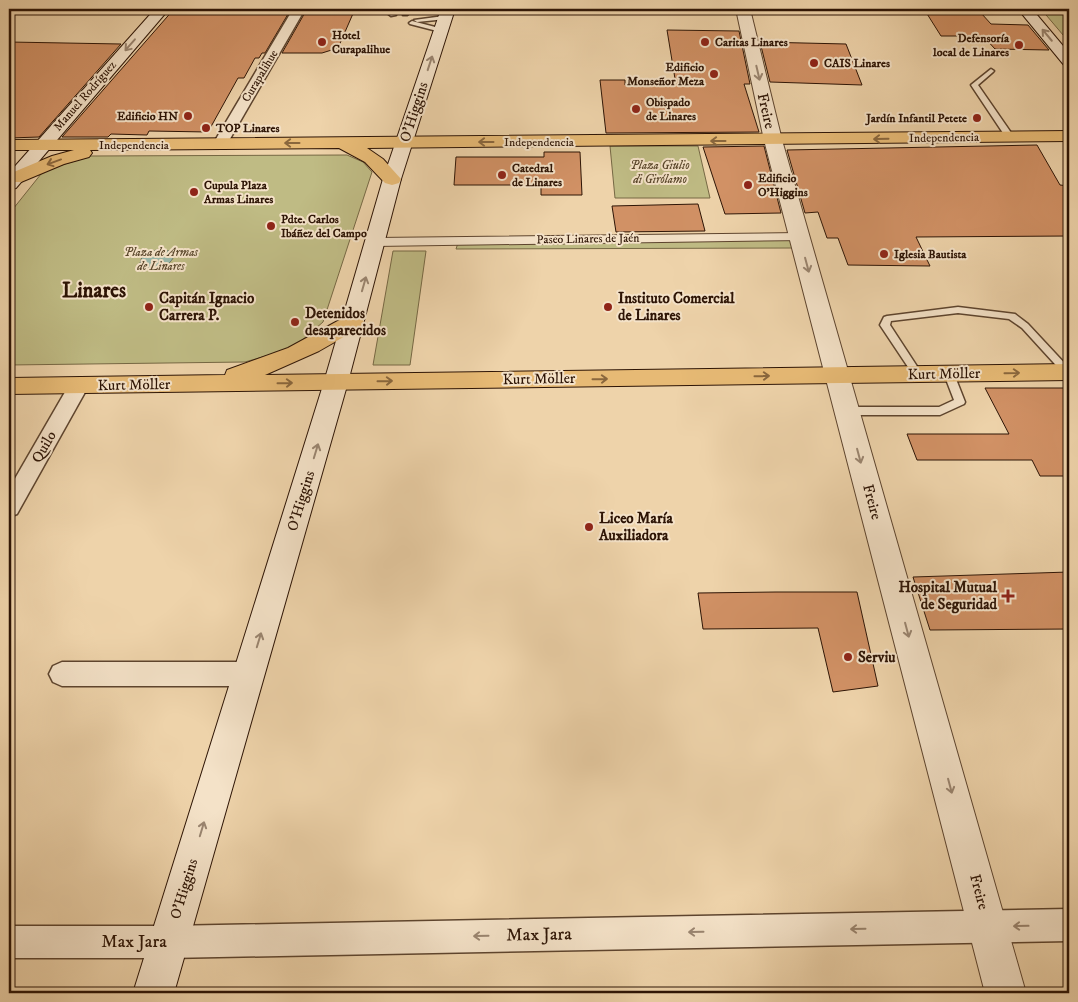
<svg xmlns="http://www.w3.org/2000/svg" width="1078" height="1002" font-family="'IM FELL DW Pica',serif">
  <style>
    .green { fill: #bfbb84; stroke: #766844 }
    .water { fill: #99b8aa; stroke: #6e7668 }
    .building { fill: #d19165; stroke: #2d1405 }
    .lines { fill: none; stroke-linecap: round; stroke-linejoin: round }
    .service-casing { stroke: #5d442e; stroke-width: 3 }
    .pedestrian-casing { stroke: #5d442e; stroke-width: 2 }
    .minor-casing { stroke: #5d442e; stroke-width: 3 }
    .tertiary-casing { stroke: #5d442e; stroke-width: 2 }
    .secondary-casing { stroke: #2d1405; stroke-width: 2 }
    .primary-casing { stroke: #2d1405; stroke-width: 2 }
    .service { fill: #f4e2c8; fill-rule: evenodd }
    .pedestrian { fill: #f4e2c8; fill-rule: evenodd }
    .minor { fill: #f4e2c8; fill-rule: evenodd }
    .tertiary { fill: #f4e2c8; fill-rule: evenodd }
    .secondary { fill: #f4e2c8; fill-rule: evenodd }
    .primary { fill: #e7ba75; fill-rule: evenodd }
    .oneway { stroke: #9a8570 }
    .oneway2 { stroke: #8a673d }
    .poi-dot { fill: #8f2418; stroke: #f4e2c8; stroke-width: 2 }
    .labels { text-anchor: middle; dominant-baseline: central; stroke-width: 4; stroke-linejoin: round; paint-order: stroke }
    .far-poi-label { font-size: 12px; font-weight: bold; fill: #2d1405; stroke: #f4e2c8; text-anchor: start }
    .far-street-label { font-size: 12px; fill: #2d1405; stroke: #f4e2c8 }
    .far-park-label { font-size: 12px; font-style: italic; fill: #59462b; stroke: #f4e2c8 }
    .street-label { font-size: 15px; fill: #2d1405; stroke: #f4e2c8 }
    .poi-label { font-size: 15px; font-weight: bold; fill: #2d1405; stroke: #f4e2c8; text-anchor: start }
    .near-street-label { font-size: 18px; fill: #2d1405; stroke: #f4e2c8 }
    .far-town-label { font-size: 21px; font-weight: bold; fill: #2d1405; stroke: #f4e2c8 }
  </style>
  <rect width="100%" height="100%" fill="#eed3aa"/>
  <filter id="stains"><feTurbulence type="fractalNoise" baseFrequency=".004" numOctaves="4"/><feColorMatrix values="0 0 0 0 .2 0 0 0 0 .09 0 0 0 0 .02 0 0 0 .5 -.17"/></filter>
  <radialGradient id="worn" r=".72"><stop offset=".6" stop-color="#630" stop-opacity="0"/><stop offset="1" stop-color="#630" stop-opacity=".3"/></radialGradient>
  <g class="green">
    <polygon points="1041,9 1069,9 1069,42"/>
    <polygon points="610,146 698,146 710,198 615,198"/>
    <polygon points="347,155 363,162 372,172 323,322 300,342 283,351 245,362 9,365 9,214 41,174 52,168 91,156"/>
    <polygon points="794,240 796,248 456,249 458,243"/>
    <polygon points="393,251 426,251 410,365 373,365"/>
  </g>
  <path class="water" d="M156,250L170,251L174,256C169,269 150,273 140,263L142,257Z"/>
  <g class="building">
    <polygon points="174,9 291,9 265,53 262,53 259,58 255,58 244,78 238,78 208,132 149,131 147,135 111,134 108,137 62,137"/>
    <polygon points="307,9 355,9 338,48 322,53 282,53"/>
    <polygon points="924,9 981,13 991,24 1028,25 1049,50 995,49 983,36 941,36"/>
    <polygon points="667,30 739,31 750,84 744,84 759,132 606,133 600,80 625,80 625,85 676,85"/>
    <polygon points="9,42 121,44 39,137 9,138"/>
    <polygon points="760,42 846,44 862,85 770,82"/>
    <polygon points="1037,145 1060,185 1069,186 1069,236 916,237 930,266 848,265 838,238 827,238 818,212 805,213 787,150"/>
    <polygon points="764,146 781,213 725,214 703,147"/>
    <polygon points="544,152 580,152 582,195 541,195 541,185 454,185 456,157 544,157"/>
    <polygon points="698,204 705,231 616,232 612,206"/>
    <polygon points="985,388 1069,388 1069,476 1040,476 1032,460 917,460 907,434 1009,434"/>
    <polygon points="1069,572 1069,629 930,630 913,577"/>
    <polygon points="776,592 857,592 878,686 833,692 818,628 703,629 698,593"/>
  </g>
  <g class="lines">
    <defs>
      <g id="service">
        <polygon points="382,9 388,9 396,15 391,16"/>
        <polygon points="408,9 414,9 407,15 403,15 403,13"/>
        <polygon points="444,16 446,19 417,22 414,20"/>
        <polygon points="412,21 443,29 444,30 441,32 410,24 409,23"/>
        <polygon points="991,69 994,71 993,72 978,85 1014,137 1013,139 1007,139 971,85"/>
        <polygon points="958,307 1015,314 1028,324 1069,368 1069,375 1064,374 1022,328 1009,319 958,313 891,321 890,325 922,374 917,377 914,376 880,325 884,317 887,316"/>
        <polygon points="949,371 954,374 965,402 964,404 940,415 847,415 842,411 847,407 939,407 954,400 944,374"/>
      </g>
      <polygon id="pedestrian" points="799,233 804,234 805,237 804,240 376,246 370,242 376,238"/>
      <g id="minor">
        <polygon points="293,9 305,9 227,144 225,147 215,147 213,144"/>
        <polygon points="79,378 86,380 89,385 17,514 9,517 9,489 72,380"/>
        <polygon points="62,662 249,662 258,666 262,674 258,682 249,686 62,686 53,682 49,674 53,666"/>
        <polygon points="1069,909 1069,941 168,958 9,958 9,926 168,926"/>
      </g>
      <polygon id="tertiary" points="736,9 750,9 782,140 1026,993 985,993 764,140"/>
      <g id="secondary">
        <polygon points="155,9 169,9 16,188 9,190 9,173"/>
        <polygon points="441,9 455,9 401,179 348,382 174,993 133,993 324,382 383,179"/>
        <polygon points="1018,9 1032,9 1069,53 1069,67 1064,65"/>
      </g>
      <g id="primary">
        <polygon points="1069,131 1069,141 367,148 383,159 401,179 399,183 392,185 385,183 365,162 339,148 90,150 92,153 89,157 64,164 21,182 9,182 9,174 52,156 74,150 9,150 9,140"/>
        <polygon points="353,315 361,317 364,322 361,327 319,351 265,375 1069,364 1069,380 9,394 9,378 225,375 227,370 288,348 345,317"/>
      </g>
    </defs>
    <use href="#service" class="service-casing"/>
    <use href="#pedestrian" class="pedestrian-casing"/>
    <use href="#minor" class="minor-casing"/>
    <use href="#tertiary" class="tertiary-casing"/>
    <use href="#secondary" class="secondary-casing"/>
    <use href="#primary" class="primary-casing"/>
    <use href="#service" class="service"/>
    <use href="#pedestrian" class="pedestrian"/>
    <use href="#minor" class="minor"/>
    <use href="#tertiary" class="tertiary"/>
    <use href="#secondary" class="secondary"/>
    <use href="#primary" class="primary"/>
  </g>
  <defs><path id="oneway-shaft" d="M-6 0H5M1.5-3L5.5 0L1.5 3" fill="none" stroke-width="1.6" stroke-linecap="round" stroke-linejoin="round" transform="scale(1.25)"/></defs>
  <g class="oneway">
    <use href="#oneway-shaft" transform="translate(1047 35) rotate(-130)"/>
    <use href="#oneway-shaft" transform="translate(130 45) rotate(131)"/>
    <use href="#oneway-shaft" transform="translate(430 63) rotate(-72)"/>
    <use href="#oneway-shaft" transform="translate(758 73) rotate(77)"/>
    <use href="#oneway-shaft" transform="translate(807 265) rotate(75)"/>
    <use href="#oneway-shaft" transform="translate(364 284) rotate(-74)"/>
    <use href="#oneway-shaft" transform="translate(316 451) rotate(-73)"/>
    <use href="#oneway-shaft" transform="translate(859 456) rotate(75)"/>
    <use href="#oneway-shaft" transform="translate(907 630) rotate(75)"/>
    <use href="#oneway-shaft" transform="translate(259 640) rotate(-73)"/>
    <use href="#oneway-shaft" transform="translate(950 786) rotate(75)"/>
    <use href="#oneway-shaft" transform="translate(202 829) rotate(-73)"/>
    <use href="#oneway-shaft" transform="translate(1021 926) rotate(179)"/>
    <use href="#oneway-shaft" transform="translate(858 929) rotate(179)"/>
    <use href="#oneway-shaft" transform="translate(696 932) rotate(179)"/>
    <use href="#oneway-shaft" transform="translate(481 936) rotate(179)"/>
  </g>
  <g class="oneway2">
    <use href="#oneway-shaft" transform="translate(881 139) rotate(179)"/>
    <use href="#oneway-shaft" transform="translate(718 141) rotate(180)"/>
    <use href="#oneway-shaft" transform="translate(486 142) rotate(180)"/>
    <use href="#oneway-shaft" transform="translate(292 143) rotate(180)"/>
    <use href="#oneway-shaft" transform="translate(54 162) rotate(160)"/>
    <use href="#oneway-shaft" transform="translate(1012 373) rotate(-1)"/>
    <use href="#oneway-shaft" transform="translate(762 376) rotate(-1)"/>
    <use href="#oneway-shaft" transform="translate(600 379) rotate(-1)"/>
    <use href="#oneway-shaft" transform="translate(385 381) rotate(-1)"/>
    <use href="#oneway-shaft" transform="translate(285 383) rotate(-1)"/>
  </g>
  <g class="poi-dot">
    <circle cx="322" cy="42" r="5"/>
    <circle cx="705" cy="42" r="5"/>
    <circle cx="1019" cy="45" r="5"/>
    <circle cx="814" cy="63" r="5"/>
    <circle cx="714" cy="74" r="5"/>
    <circle cx="636" cy="109" r="5"/>
    <circle cx="188" cy="116" r="5"/>
    <circle cx="977" cy="118" r="5"/>
    <circle cx="206" cy="128" r="5"/>
    <circle cx="502" cy="175" r="5"/>
    <circle cx="748" cy="185" r="5"/>
    <circle cx="194" cy="192" r="5"/>
    <circle cx="271" cy="226" r="5"/>
    <circle cx="884" cy="254" r="5"/>
    <circle cx="149" cy="307" r="5"/>
    <circle cx="608" cy="307" r="5"/>
    <circle cx="295" cy="322" r="5"/>
    <circle cx="589" cy="527" r="5"/>
    <path d="M1005.5 588.5h5v5h5v5h-5v5h-5v-5h-5v-5h5z"/>
    <circle cx="848" cy="657" r="5"/>
  </g>
  <g class="labels">
    <g class="far-poi-label">
      <text x="332" y="35">Hotel<tspan x="332" dy="14">Curapalihue</tspan></text>
      <text x="1009" y="38" text-anchor="end">Defensoría<tspan x="1009" dy="14">local de Linares</tspan></text>
      <text x="715" y="42">Caritas Linares</text>
      <text x="824" y="63">CAIS Linares</text>
      <text x="704" y="67" text-anchor="end">Edificio<tspan x="704" dy="14">Monseñor Meza</tspan></text>
      <text x="646" y="102">Obispado<tspan x="646" dy="14">de Linares</tspan></text>
      <text x="178" y="116" text-anchor="end">Edificio HN</text>
      <text x="967" y="118" text-anchor="end">Jardín Infantil Petete</text>
      <text x="216" y="128">TOP Linares</text>
      <text x="512" y="168">Catedral<tspan x="512" dy="14">de Linares</tspan></text>
      <text x="758" y="178">Edificio<tspan x="758" dy="14">O'Higgins</tspan></text>
      <text x="204" y="185">Cupula Plaza<tspan x="204" dy="14">Armas Linares</tspan></text>
      <text x="281" y="219">Pdte. Carlos<tspan x="281" dy="14">Ibáñez del Campo</tspan></text>
      <text x="894" y="254">Iglesia Bautista</text>
    </g>
    <g class="far-street-label">
      <text transform="translate(260 76) rotate(-59)">Curapalihue</text>
      <text transform="translate(85 96) rotate(-49)">Manuel Rodríguez</text>
      <text transform="translate(944 138) rotate(-1)">Independencia</text>
      <text x="539" y="142">Independencia</text>
      <text x="134" y="145">Independencia</text>
      <text transform="translate(588 239) rotate(-1)">Paseo Linares de Jaén</text>
    </g>
    <g class="far-park-label">
      <text x="660" y="165">Plaza Giulio<tspan x="660" dy="14">di Girólamo</tspan></text>
      <text x="161" y="252">Plaza de Armas<tspan x="161" dy="14">de Linares</tspan></text>
    </g>
    <g class="street-label">
      <text transform="translate(766 111) rotate(77)">Freire</text>
      <text transform="translate(414 112) rotate(-72)">O'Higgins</text>
      <text transform="translate(944 374) rotate(-1)">Kurt Möller</text>
      <text transform="translate(539 379) rotate(-1)">Kurt Möller</text>
      <text transform="translate(134 385) rotate(-1)">Kurt Möller</text>
      <text transform="translate(44 447) rotate(-60)">Quilo</text>
      <text transform="translate(301 501) rotate(-73)">O'Higgins</text>
      <text transform="translate(872 502) rotate(75)">Freire</text>
      <text transform="translate(184 889) rotate(-73)">O'Higgins</text>
      <text transform="translate(979 892) rotate(75)">Freire</text>
    </g>
    <g class="poi-label">
      <text x="159" y="298">Capitán Ignacio<tspan x="159" dy="17">Carrera P.</tspan></text>
      <text x="618" y="298">Instituto Comercial<tspan x="618" dy="17">de Linares</tspan></text>
      <text x="305" y="313">Detenidos<tspan x="305" dy="17">desaparecidos</tspan></text>
      <text x="599" y="518">Liceo María<tspan x="599" dy="17">Auxiliadora</tspan></text>
      <text x="997" y="587" text-anchor="end">Hospital Mutual<tspan x="997" dy="17">de Seguridad</tspan></text>
      <text x="858" y="657">Serviu</text>
    </g>
    <g class="near-street-label">
      <text transform="translate(539 935) rotate(-1)">Max Jara</text>
      <text x="134" y="942">Max Jara</text>
    </g>
    <g class="far-town-label">
      <text x="94" y="291">Linares</text>
    </g>
  </g>
  <rect width="1078" height="1002" fill="none" stroke="#eed3aa" stroke-width="30"/>
  <rect x="10" y="10" width="1058" height="982" fill="none" stroke="#2d1405" stroke-width="2.5"/>
  <rect x="15" y="15" width="1048" height="972" fill="none" stroke="#2d1405"/>
  <rect width="100%" height="100%" filter="url(#stains)"/>
  <rect width="100%" height="100%" fill="url(#worn)"/>
</svg>
